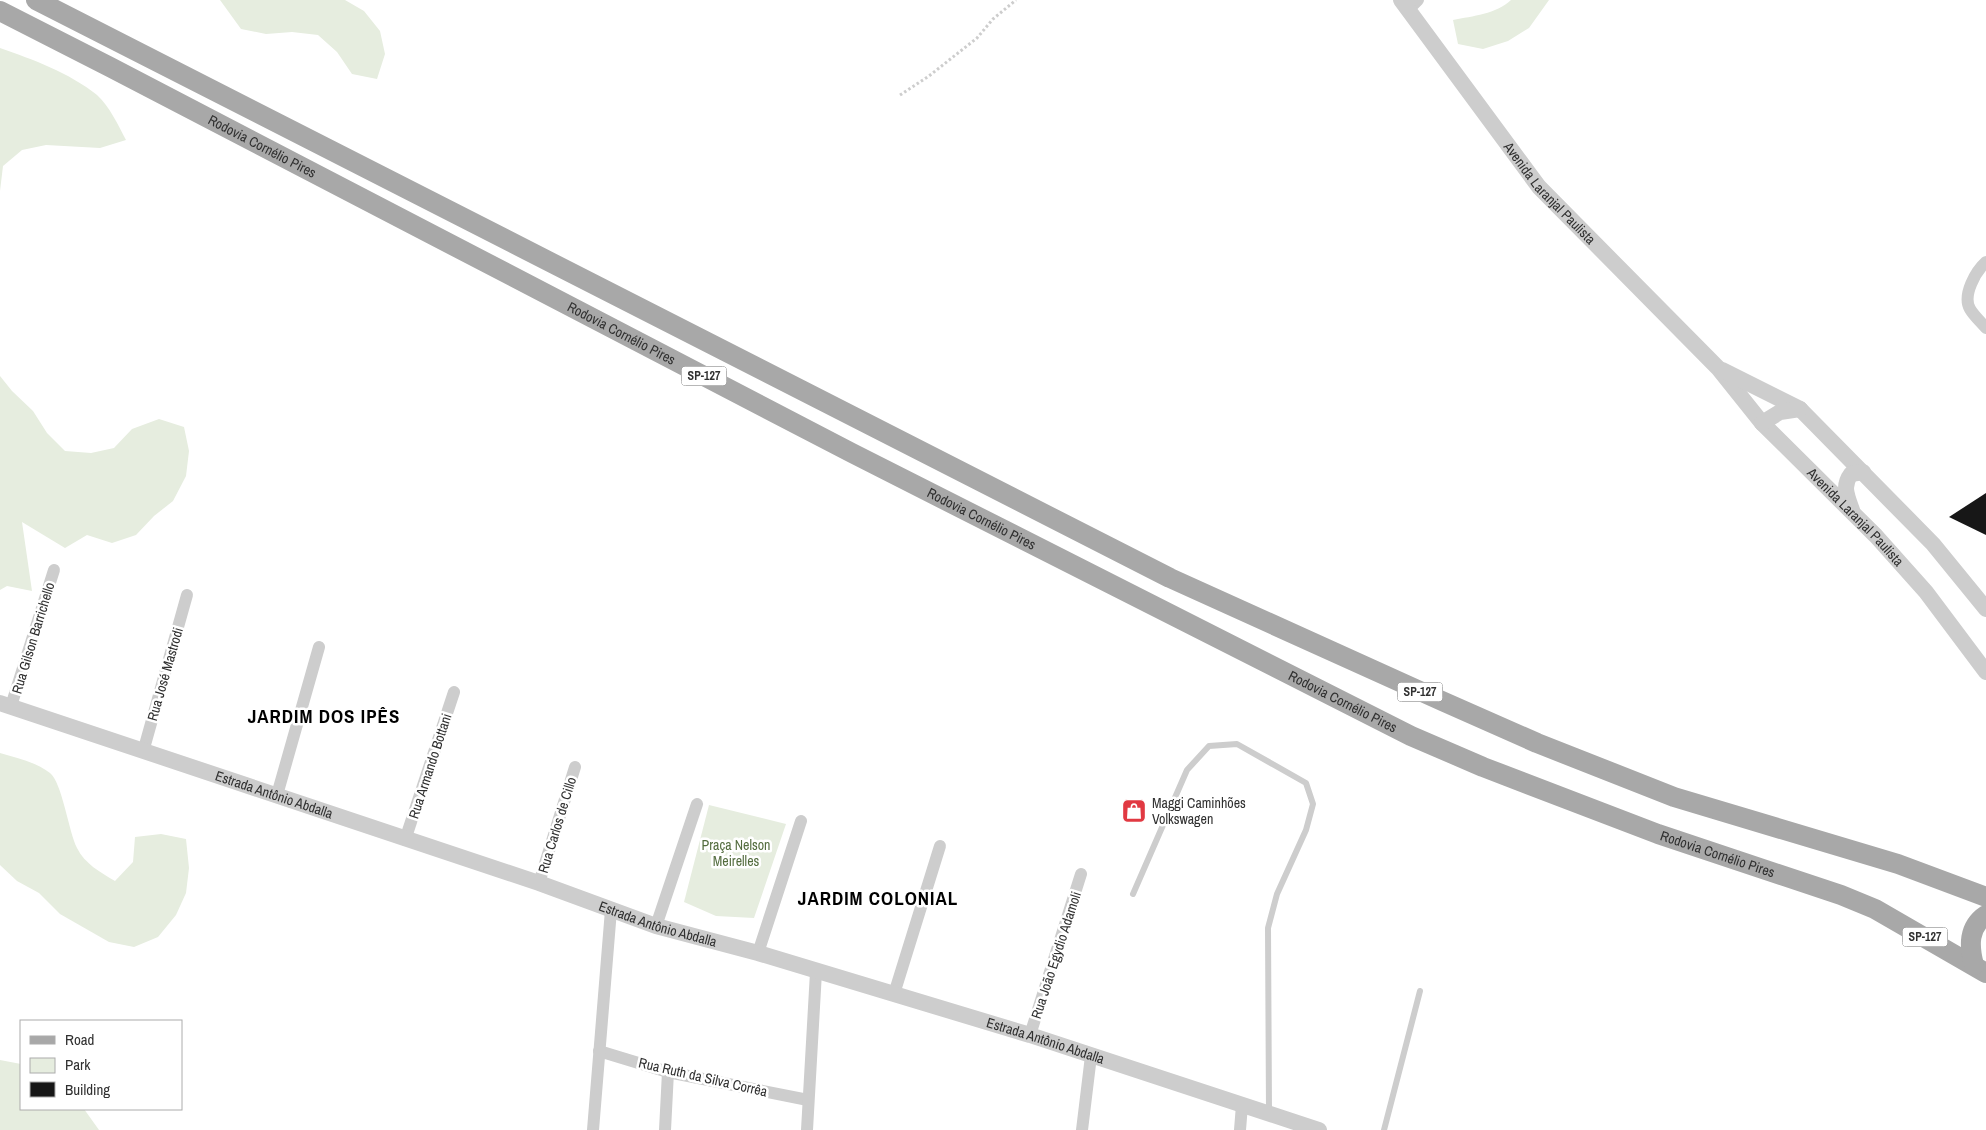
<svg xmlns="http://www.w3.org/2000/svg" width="1986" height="1130" font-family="'Archivo Narrow',sans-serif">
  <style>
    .green { fill: #e6eddf }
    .building { fill: #171717 }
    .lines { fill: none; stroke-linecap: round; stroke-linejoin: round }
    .path { stroke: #cdcdcd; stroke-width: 3; stroke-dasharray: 2.5 2.5; stroke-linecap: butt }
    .service { stroke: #cdcdcd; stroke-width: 6 }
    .minor { stroke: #cdcdcd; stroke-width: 12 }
    .tertiary { stroke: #cdcdcd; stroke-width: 16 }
    .primary { stroke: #a8a8a8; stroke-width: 20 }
    .labels { text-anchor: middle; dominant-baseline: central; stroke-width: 5; stroke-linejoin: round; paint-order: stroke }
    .shield { fill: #fff; stroke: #6e6e6e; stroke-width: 1 }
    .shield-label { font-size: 12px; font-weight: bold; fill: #303030 }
    .street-label { font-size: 14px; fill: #303030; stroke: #fff }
    .poi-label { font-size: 14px; fill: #303030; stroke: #fff; text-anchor: start }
    .park-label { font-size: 14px; fill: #536c3e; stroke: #fff }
    .district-label { font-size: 19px; font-weight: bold; letter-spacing: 1px; fill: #000; stroke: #fff }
  </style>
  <rect width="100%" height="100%" fill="#fff"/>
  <g class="green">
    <polygon points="220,0 345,0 364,11 380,31 385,54 377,79 352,74 337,52 318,35 292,32 266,34 241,29"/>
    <path d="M1511,0H1549L1529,28L1508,41L1483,49L1458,44L1453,20C1473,16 1496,14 1511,0Z"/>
    <path d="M0,48C34,60 68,72 97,95C110,107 118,125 126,140L100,148L46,145L22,150L3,166L0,191Z"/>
    <polygon points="0,376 12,391 33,411 47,433 65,451 91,453 114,448 132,429 159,419 184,427 189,451 186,476 173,501 154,516 136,535 112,543 87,535 65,548 22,522 32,591 7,586 0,590"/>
    <path d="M0,753C17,758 36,762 50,773C62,782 69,833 77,848C85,864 100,872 115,881L133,862L135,837L161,834L186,839L189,868L186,893L176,915L158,937L134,947L109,942L60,914L39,893L17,881L0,865Z"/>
    <polygon points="709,805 786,824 754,918 716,916 684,902"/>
    <polygon points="0,1060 21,1064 21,1109 84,1109 99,1130 0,1130"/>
  </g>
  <polygon class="building" points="1986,493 1986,535 1949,517"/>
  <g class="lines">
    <polyline class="path" points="900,95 929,76 977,38 993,19 1016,0"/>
    <g class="service">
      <polyline points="1133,894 1187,770 1209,746 1237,744 1306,783 1313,804 1306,830 1277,894 1268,928 1269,1112"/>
      <polyline points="1384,1130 1420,991"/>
    </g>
    <g class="minor">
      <polyline points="1408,10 1418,0"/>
      <path d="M1986,262C1976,271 1962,295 1970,309C1974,316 1981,322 1986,328"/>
      <polyline points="11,706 54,570"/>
      <polyline points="143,752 187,595"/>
      <polyline points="277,795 319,647"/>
      <polyline points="405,840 454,692"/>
      <polyline points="539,883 575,767"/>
      <polyline points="656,926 697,804"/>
      <polyline points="758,953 801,821"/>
      <polyline points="894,994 940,846"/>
      <polyline points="1030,1035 1081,874"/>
      <polyline points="599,1051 668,1072 808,1100"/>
      <polyline points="593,1130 611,910"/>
      <polyline points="665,1130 668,1072"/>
      <polyline points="807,1130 816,972"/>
      <polyline points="1082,1130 1091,1056"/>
      <polyline points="1240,1130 1242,1105"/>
    </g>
    <g class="tertiary">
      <path id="s1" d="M1401,0L1539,187L1718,368L1762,423L1876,536L1926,592L1986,672"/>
      <polyline points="1722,370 1800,409 1933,544 1986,609"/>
      <polyline points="1762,423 1780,412 1800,409"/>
      <path d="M1852,510C1847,496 1842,486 1851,474L1863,472"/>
      <path id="s2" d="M0,703L539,883L656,926L758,953L1030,1035L1319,1130"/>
    </g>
    <g class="primary">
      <polyline points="36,0 1170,578 1442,701 1537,743 1674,797 1898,864 1986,897"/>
      <path id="s3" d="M0,11L110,67L852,453L1411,736L1483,767L1658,834L1841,895L1875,909L1986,973"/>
      <path d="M1974,965C1969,946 1968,927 1986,915"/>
    </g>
  </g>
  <defs>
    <symbol id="shop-square" viewBox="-11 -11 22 22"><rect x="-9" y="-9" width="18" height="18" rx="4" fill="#e13942" stroke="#fff"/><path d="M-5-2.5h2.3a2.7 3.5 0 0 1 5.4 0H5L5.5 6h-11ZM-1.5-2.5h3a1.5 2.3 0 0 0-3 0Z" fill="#fff"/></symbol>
  </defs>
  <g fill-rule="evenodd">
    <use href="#shop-square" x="1120" y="797" width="28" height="28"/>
  </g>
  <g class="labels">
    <g class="shield">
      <rect x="681.5" y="366.5" width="45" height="19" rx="4"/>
      <rect x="1397.5" y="682.5" width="45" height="19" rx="4"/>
      <rect x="1902.5" y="927.5" width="45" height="19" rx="4"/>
    </g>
    <g class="shield-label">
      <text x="704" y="376">SP-127</text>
      <text x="1420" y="692">SP-127</text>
      <text x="1925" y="937">SP-127</text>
    </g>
    <g class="street-label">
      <text stroke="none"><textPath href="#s3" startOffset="295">Rodovia Cornélio Pires</textPath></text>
      <text stroke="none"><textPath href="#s1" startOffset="244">Avenida Laranjal Paulista</textPath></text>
      <text stroke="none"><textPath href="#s3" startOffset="700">Rodovia Cornélio Pires</textPath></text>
      <text stroke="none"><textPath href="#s1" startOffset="690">Avenida Laranjal Paulista</textPath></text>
      <text stroke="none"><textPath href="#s3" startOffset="1105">Rodovia Cornélio Pires</textPath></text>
      <text transform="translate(33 638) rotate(-73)">Rua Gilson Barrichello</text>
      <text transform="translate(165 674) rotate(-74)">Rua José Mastrodi</text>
      <text stroke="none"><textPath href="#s3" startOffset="1510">Rodovia Cornélio Pires</textPath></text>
      <text transform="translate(430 766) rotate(-72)">Rua Armando Bottani</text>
      <text stroke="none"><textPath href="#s2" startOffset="289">Estrada Antônio Abdalla</textPath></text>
      <text transform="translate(557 825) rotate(-73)">Rua Carlos de Cillo</text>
      <text stroke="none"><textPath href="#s3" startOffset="1915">Rodovia Cornélio Pires</textPath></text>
      <text stroke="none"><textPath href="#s2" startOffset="694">Estrada Antônio Abdalla</textPath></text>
      <text transform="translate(1056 955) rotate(-72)">Rua João Egydio Adamoli</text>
      <text stroke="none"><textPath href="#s2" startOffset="1099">Estrada Antônio Abdalla</textPath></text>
      <text transform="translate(703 1077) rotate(13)">Rua Ruth da Silva Corrêa</text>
    </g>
    <g class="poi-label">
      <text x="1152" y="803">Maggi Caminhões<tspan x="1152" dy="16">Volkswagen</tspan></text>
    </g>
    <g class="park-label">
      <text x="736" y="845">Praça Nelson<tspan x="736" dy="16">Meirelles</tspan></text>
    </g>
    <g class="district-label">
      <text x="324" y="716">JARDIM DOS IPÊS</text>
      <text x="878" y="898">JARDIM COLONIAL</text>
    </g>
  </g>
  <rect x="20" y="1020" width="162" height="90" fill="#ffffff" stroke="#acacac"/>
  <rect x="30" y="1036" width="25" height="8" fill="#a8a8a8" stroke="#acacac"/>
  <text x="65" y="1045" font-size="15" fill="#303030">Road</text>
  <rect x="30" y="1058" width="25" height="15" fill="#e6eddf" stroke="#acacac"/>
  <text x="65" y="1070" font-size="15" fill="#303030">Park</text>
  <rect x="30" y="1082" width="25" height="15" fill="#171717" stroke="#acacac"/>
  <text x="65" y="1095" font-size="15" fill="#303030">Building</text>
</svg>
